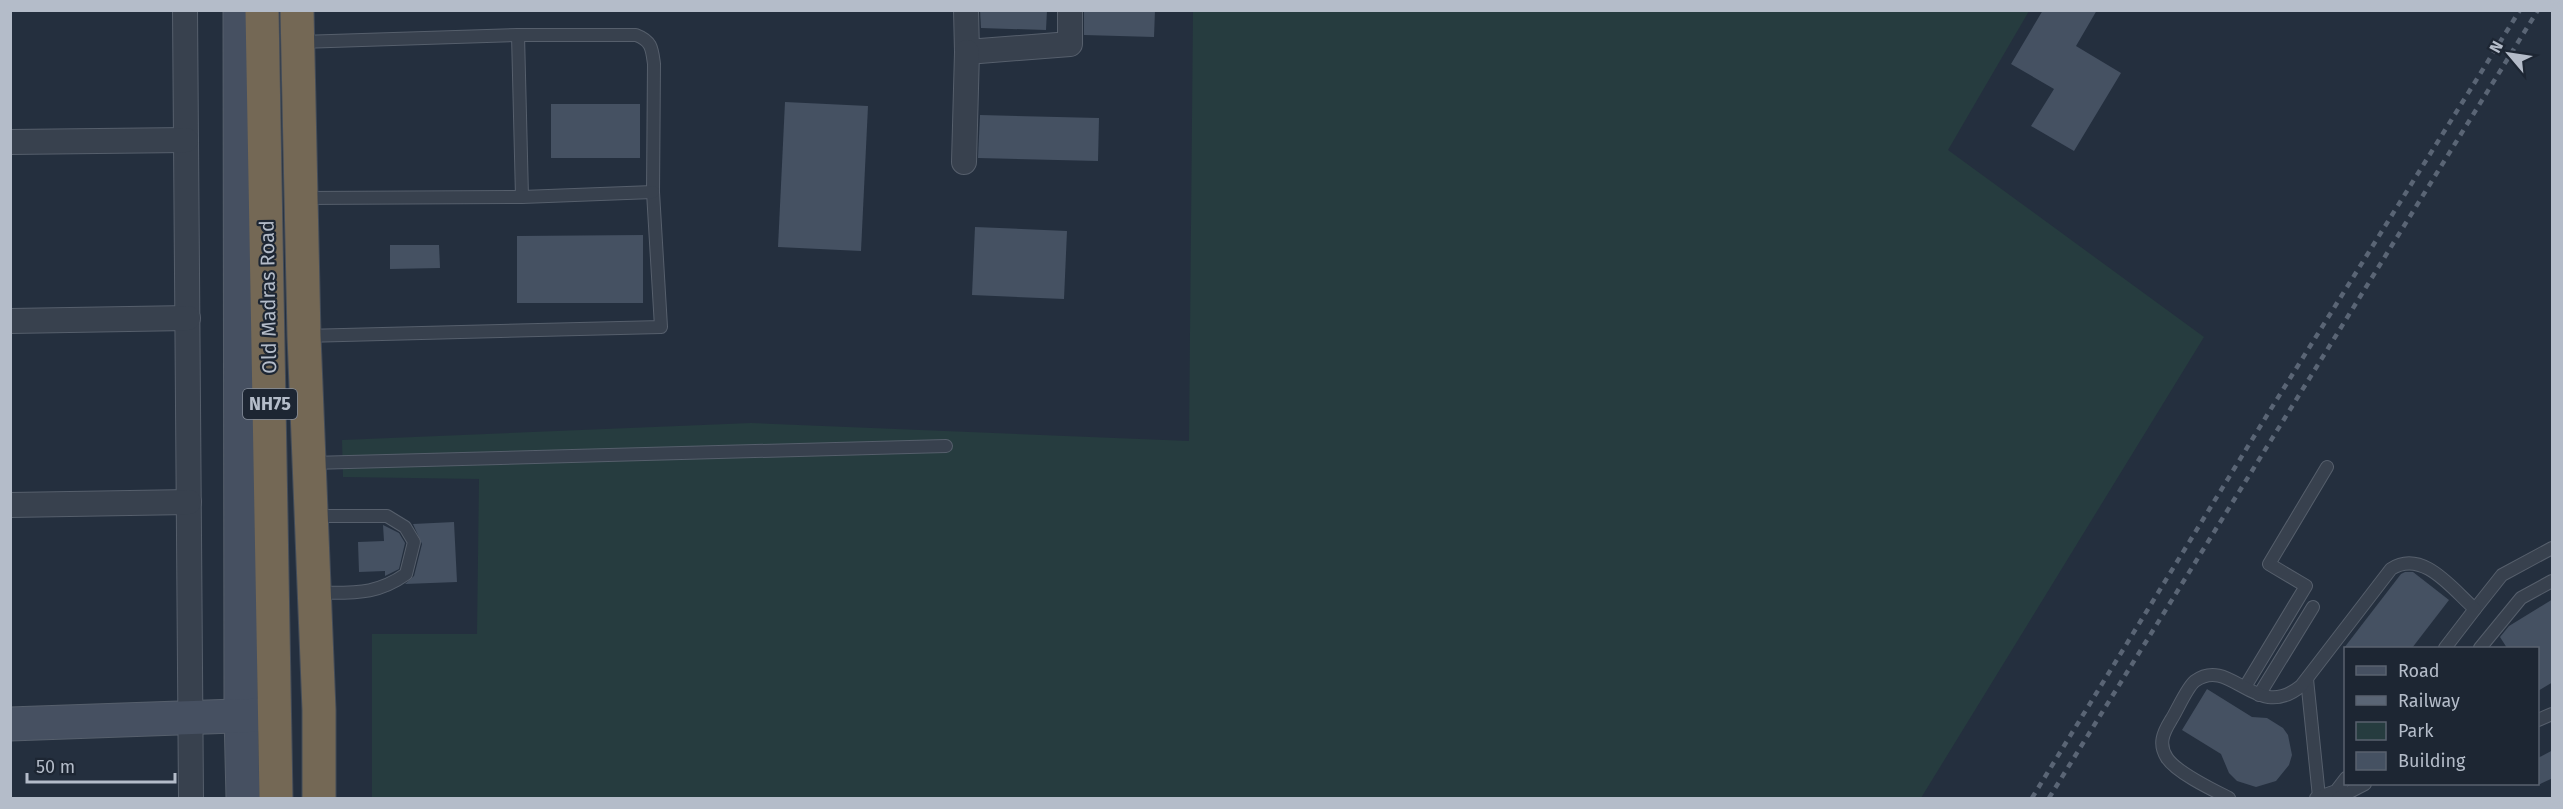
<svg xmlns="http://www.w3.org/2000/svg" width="2563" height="809" font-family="'Fira Sans',sans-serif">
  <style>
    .green { fill: #263c3f }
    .building { fill: #455162 }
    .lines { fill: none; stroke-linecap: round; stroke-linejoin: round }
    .lane-casing { stroke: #565f6c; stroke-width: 14 }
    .street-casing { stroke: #565f6c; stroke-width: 26 }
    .secondary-casing { stroke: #565f6c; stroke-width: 35 }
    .highway-casing { stroke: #434c59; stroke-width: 35 }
    .lane { stroke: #38414e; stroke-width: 12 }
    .street { stroke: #38414e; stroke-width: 24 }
    .secondary { stroke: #465061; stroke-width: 33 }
    .highway { stroke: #746855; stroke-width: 33 }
    .rail { stroke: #5a6575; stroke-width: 4.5; stroke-dasharray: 6 6; stroke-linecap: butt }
    .labels { text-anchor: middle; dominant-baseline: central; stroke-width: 4.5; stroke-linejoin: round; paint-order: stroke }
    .shield { fill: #1d2633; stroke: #878f9c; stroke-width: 1.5 }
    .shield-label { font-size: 18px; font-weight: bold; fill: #b4bcc9 }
    .street-label { font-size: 20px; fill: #b4bcc9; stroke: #1d2633 }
  </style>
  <rect width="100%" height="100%" fill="#242f3e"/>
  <polygon class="green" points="1193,11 2029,11 1948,150 2204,337 1921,798 372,798 372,634 477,634 479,479 343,477 342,440 751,423 1189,441"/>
  <g class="building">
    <polygon points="980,10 1047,10 1046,30 981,28"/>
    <polygon points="1084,10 1155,10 1154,37 1084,35"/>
    <polygon points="2043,10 2097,10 2076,46 2121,73 2074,151 2031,126 2054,89 2011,64"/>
    <polygon points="785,102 868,106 861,251 778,247"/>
    <rect x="551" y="104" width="89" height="54"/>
    <polygon points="980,115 1099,118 1098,161 978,158"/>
    <polygon points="975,227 1067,231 1064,299 972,295"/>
    <polygon points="643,235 643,303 517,303 517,236"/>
    <polygon points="390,245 439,245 440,268 390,269"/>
    <polygon points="454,522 457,582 405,584 414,576 422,544 413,524"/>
    <polygon points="383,525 399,533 405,543 399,569 385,576 385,571 359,572 358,542 384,541"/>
    <polygon points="2405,572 2413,572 2449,600 2412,648 2344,648 2401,574"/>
    <polygon points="2553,599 2553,682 2538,691 2538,648 2507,648 2500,637 2509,626"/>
    <polygon points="2207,689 2252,717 2267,718 2283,728 2288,735 2292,755 2289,765 2276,781 2256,787 2237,781 2229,773 2221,754 2182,730"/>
    <polygon points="2553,750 2553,778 2538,785 2538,758"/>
  </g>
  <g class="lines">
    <defs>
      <g id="lane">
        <polyline points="518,35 522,197"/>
        <path d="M300,42L518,35H636C652,41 652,49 654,64L653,192L661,327L304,336"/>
        <polyline points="303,198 522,197 653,192"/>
        <polyline points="311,463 946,446"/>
        <path d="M313,516H387L405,527L414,542L406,574C375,596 352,592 315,593"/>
        <polyline points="2475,609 2502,575 2552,548"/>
        <polyline points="2480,648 2521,598 2552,581"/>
        <polyline points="2307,679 2319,797"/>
        <polyline points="2245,687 2306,586 2269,564 2327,467"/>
        <polyline points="2259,695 2313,607"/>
        <polyline points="2538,720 2552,714"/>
        <path d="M2229,798C2213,790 2177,773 2167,758C2158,744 2163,733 2171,720C2177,711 2187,687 2195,681C2231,655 2256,723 2301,686L2391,569C2423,548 2453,590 2475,609L2445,648"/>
        <polyline points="2316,798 2336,791 2346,778"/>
        <polyline points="2338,798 2365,784"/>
      </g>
      <g id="street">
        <polyline points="185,10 191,798"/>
        <polyline points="966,10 967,52 1070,44 1070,10"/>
        <polyline points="10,142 186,140"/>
        <polyline points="964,162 967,52"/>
        <polyline points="10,321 188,318"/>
        <polyline points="10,505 189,502"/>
      </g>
      <g id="secondary">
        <polyline points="240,10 241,716 243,798"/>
        <polyline points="10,724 263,715"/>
      </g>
      <g id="highway">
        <polyline points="262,10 276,798"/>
        <polyline points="297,10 304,336 319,710 319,798"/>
      </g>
    </defs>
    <use href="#lane" class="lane-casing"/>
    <use href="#street" class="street-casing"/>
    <use href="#secondary" class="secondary-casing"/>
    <use href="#highway" class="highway-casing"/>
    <use href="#lane" class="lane"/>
    <use href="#street" class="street"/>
    <use href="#secondary" class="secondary"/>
    <use href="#highway" class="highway"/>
    <g class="rail">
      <polyline points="2032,798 2269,412 2520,10"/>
      <polyline points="2049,798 2538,10"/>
    </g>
  </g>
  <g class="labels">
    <rect class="shield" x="243" y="389" width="54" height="30" rx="4.5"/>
    <g class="shield-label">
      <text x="270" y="404">NH75</text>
    </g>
    <g class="street-label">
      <text transform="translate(268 297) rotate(-91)">Old Madras Road</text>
    </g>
  </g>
  <rect width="2563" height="809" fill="none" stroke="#b4bcc9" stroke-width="24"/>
  <rect x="2344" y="647" width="195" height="138" fill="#1d2633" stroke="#59626f" stroke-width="1.5"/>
  <rect x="2356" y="666" width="30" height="9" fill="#465061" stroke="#59626f" stroke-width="1.5"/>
  <text x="2398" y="677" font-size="18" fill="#b4bcc9">Road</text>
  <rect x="2356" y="696" width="30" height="9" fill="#5a6575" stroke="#59626f" stroke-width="1.5"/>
  <text x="2398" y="707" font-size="18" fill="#b4bcc9">Railway</text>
  <rect x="2356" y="722" width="30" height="18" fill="#263c3f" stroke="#59626f" stroke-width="1.5"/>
  <text x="2398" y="737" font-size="18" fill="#b4bcc9">Park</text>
  <rect x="2356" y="752" width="30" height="18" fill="#455162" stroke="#59626f" stroke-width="1.5"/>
  <text x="2398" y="767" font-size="18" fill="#b4bcc9">Building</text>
  <g transform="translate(2509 54) rotate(299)" stroke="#1d2633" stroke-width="4.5" paint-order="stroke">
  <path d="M0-4.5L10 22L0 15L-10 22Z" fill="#b4bcc9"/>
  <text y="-9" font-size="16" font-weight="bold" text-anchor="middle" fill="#b4bcc9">N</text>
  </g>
  <path d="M27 773v9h148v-9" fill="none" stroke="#b4bcc9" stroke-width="3"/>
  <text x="36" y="773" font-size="18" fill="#b4bcc9" stroke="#1d2633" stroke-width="4.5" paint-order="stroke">50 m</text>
</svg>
